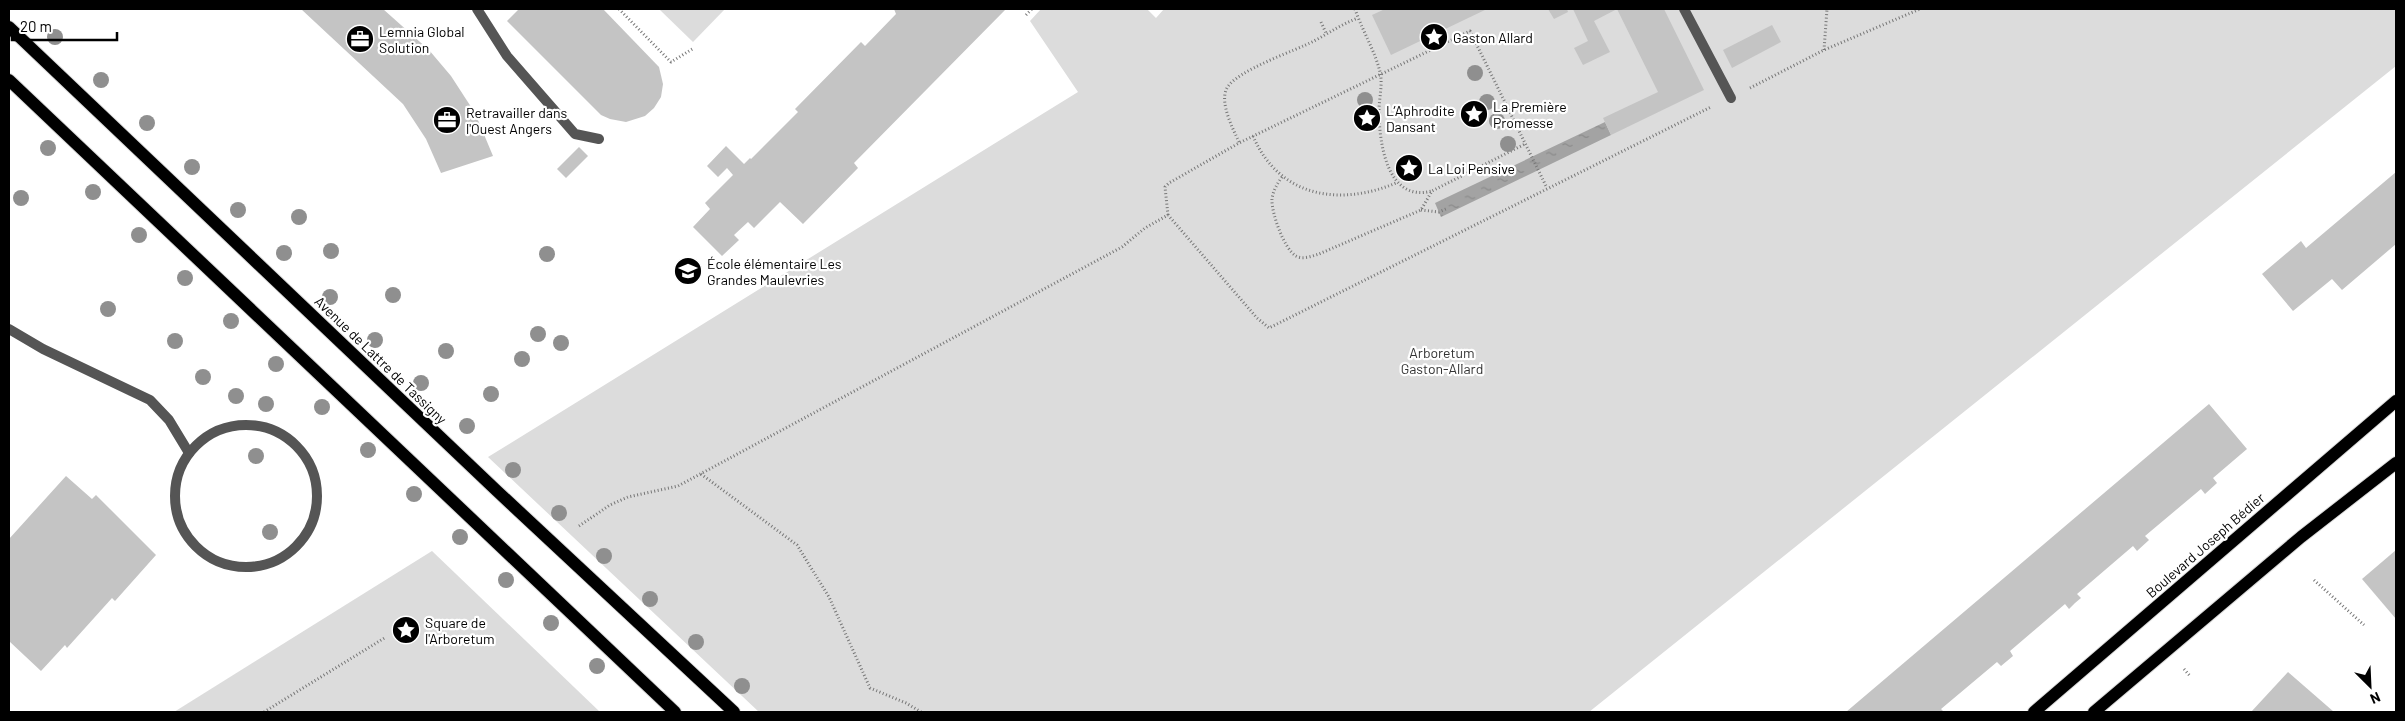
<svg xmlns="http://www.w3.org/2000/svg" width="2405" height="721" font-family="Barlow,sans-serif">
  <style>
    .park { fill: #dcdcdc }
    .water { fill: url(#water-ripples) }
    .building { fill: #c4c4c4 }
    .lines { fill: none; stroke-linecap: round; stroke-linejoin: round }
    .primary-casing { stroke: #dbdbdb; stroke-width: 14 }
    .path { stroke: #777; stroke-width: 3; stroke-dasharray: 1 2.5; stroke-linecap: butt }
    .service { stroke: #555; stroke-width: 10 }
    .primary { stroke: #000; stroke-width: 12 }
    .tree { fill: #8f8f8f }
    .labels { text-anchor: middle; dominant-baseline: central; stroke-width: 4.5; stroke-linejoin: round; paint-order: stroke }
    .poi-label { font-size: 14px; fill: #000; stroke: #fff; text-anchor: start }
    .park-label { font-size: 14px; fill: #333; stroke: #fff }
    .street-label { font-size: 14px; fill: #000; stroke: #fff }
  </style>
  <defs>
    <pattern id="water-ripples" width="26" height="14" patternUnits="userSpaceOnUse" patternTransform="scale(1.25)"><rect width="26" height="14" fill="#a3a3a3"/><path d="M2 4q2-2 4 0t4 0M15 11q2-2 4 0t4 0" fill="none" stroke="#8b8b8b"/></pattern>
  </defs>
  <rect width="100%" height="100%" fill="#fff"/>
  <g class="park">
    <polygon points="659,9 725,9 693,42"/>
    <polygon points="1041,9 1147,9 1156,18 1164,9 2396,9 2396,66 1589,712 759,712 488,457 1078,92 1030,21"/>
    <polygon points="432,551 600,712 174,712"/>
  </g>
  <polygon class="water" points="1605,122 1611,135 1441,217 1435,203"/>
  <g class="building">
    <polygon points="301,9 383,9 429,50 451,76 475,113 493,156 441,173 426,139 403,104"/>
    <polygon points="519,9 603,9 659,67 663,84 661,97 654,108 645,116 626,122 610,119 601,115 507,21"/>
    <polygon points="894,9 1006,9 854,163 858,168 803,224 780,202 754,228 748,222 734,235 739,240 722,256 693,227 710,209 705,203 733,175 727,168 718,177 707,166 726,146 744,164 750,158 751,159 798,112 795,109 861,42 865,46 896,14"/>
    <polygon points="1385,9 1487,9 1391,55 1372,15"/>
    <polygon points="1548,9 1567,9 1568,12 1554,19"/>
    <polygon points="1573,9 1664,9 1704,90 1611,135 1603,118 1658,92 1617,9 1594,21 1610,52 1583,65 1574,48 1588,41"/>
    <polygon points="1772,25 1781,42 1732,68 1723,50"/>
    <polygon points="579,147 588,156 566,178 557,169"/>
    <polygon points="2396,172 2396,244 2342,290 2332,279 2293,311 2262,274 2301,241 2306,248"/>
    <polygon points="2209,404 2247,449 2213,478 2217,483 2205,494 2201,489 2145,536 2149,540 2137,551 2133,546 2077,594 2081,598 2075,603 2069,609 2065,604 2010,651 2013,656 2001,666 1997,662 1941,709 1944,712 1846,712"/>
    <polygon points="66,476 92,499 96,495 156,555 115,601 112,598 67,648 65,645 41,671 9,641 9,539"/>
    <polygon points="2396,550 2396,619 2362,579"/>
    <polygon points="2288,672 2334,712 2251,712"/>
  </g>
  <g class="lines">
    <defs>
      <g id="primary">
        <polyline points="9,27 497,491 734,712"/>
        <polyline points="9,80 675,712"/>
        <polyline points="2034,712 2396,401"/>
        <polyline points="2094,712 2301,537 2396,463"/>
      </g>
    </defs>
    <use href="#primary" class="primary-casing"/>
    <g class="path">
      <polyline points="619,9 671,62 694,48"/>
      <path d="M1355,9C1362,30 1375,51 1380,72C1383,84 1379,99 1379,110C1379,143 1387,203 1432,191"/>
      <polyline points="1026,15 1032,9"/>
      <polyline points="1321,22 1326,33"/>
      <polyline points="1425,38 1430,49"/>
      <polyline points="1824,50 1827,9"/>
      <polyline points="1750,88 1824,50 1920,9"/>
      <path d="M1253,136C1279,197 1339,207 1396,183"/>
      <path d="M1239,142C1233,129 1219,102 1227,88C1237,70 1295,51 1314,41C1329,33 1342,24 1358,18"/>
      <path d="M1282,177C1277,184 1273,191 1272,199C1271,212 1284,249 1296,256C1303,260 1312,256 1319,254L1421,210L1432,191L1525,144"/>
      <polyline points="1421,210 1439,212 1446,209"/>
      <polyline points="1168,215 1165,187 1169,183 1239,143 1470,31 1547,188"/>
      <polyline points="701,474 797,545 829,597 870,688 906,703 921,712"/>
      <polyline points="579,526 610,505 628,497 678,486 1122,247 1145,228 1168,215 1257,318 1269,328 1711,107"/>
      <polyline points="2314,580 2364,625"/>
      <polyline points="2184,669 2190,676"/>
      <polyline points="264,712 386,637"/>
    </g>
    <g class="service">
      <polyline points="477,9 507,56 575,134 599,139"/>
      <polyline points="1684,9 1731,98"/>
      <polyline points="9,329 43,349 150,400 169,420 189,453"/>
      <circle cx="246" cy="496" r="71"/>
    </g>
    <use href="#primary" class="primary"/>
  </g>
  <g class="tree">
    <circle cx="55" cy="37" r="8"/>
    <circle cx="1475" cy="73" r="8"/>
    <circle cx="101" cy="80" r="8"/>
    <circle cx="1365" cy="100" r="8"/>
    <circle cx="1487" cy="102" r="8"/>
    <circle cx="1497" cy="121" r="8"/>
    <circle cx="147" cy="123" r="8"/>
    <circle cx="1508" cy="144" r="8"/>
    <circle cx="48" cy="148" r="8"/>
    <circle cx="192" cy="167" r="8"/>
    <circle cx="93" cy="192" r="8"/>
    <circle cx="21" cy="198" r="8"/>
    <circle cx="238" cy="210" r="8"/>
    <circle cx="299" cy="217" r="8"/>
    <circle cx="139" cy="235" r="8"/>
    <circle cx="331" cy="251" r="8"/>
    <circle cx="284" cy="253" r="8"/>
    <circle cx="547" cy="254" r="8"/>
    <circle cx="185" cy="278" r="8"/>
    <circle cx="393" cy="295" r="8"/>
    <circle cx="330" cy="297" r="8"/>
    <circle cx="108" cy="309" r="8"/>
    <circle cx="231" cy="321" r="8"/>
    <circle cx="538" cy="334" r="8"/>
    <circle cx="375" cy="340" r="8"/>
    <circle cx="175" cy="341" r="8"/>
    <circle cx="561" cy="343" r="8"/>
    <circle cx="446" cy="351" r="8"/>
    <circle cx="522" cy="359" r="8"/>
    <circle cx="276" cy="364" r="8"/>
    <circle cx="203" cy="377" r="8"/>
    <circle cx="421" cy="383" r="8"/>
    <circle cx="491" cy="394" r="8"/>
    <circle cx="236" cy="396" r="8"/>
    <circle cx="266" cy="404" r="8"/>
    <circle cx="322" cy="407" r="8"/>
    <circle cx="467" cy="426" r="8"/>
    <circle cx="368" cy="450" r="8"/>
    <circle cx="256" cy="456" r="8"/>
    <circle cx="513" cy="470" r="8"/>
    <circle cx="414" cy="494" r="8"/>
    <circle cx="559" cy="513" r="8"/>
    <circle cx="270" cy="532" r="8"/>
    <circle cx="460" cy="537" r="8"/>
    <circle cx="604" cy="556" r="8"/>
    <circle cx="506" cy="580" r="8"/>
    <circle cx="650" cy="599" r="8"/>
    <circle cx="551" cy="623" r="8"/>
    <circle cx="696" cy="642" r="8"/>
    <circle cx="597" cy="666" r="8"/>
    <circle cx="742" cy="686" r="8"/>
  </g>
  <defs>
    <symbol id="sight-disc" viewBox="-11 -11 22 22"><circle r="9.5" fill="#000" stroke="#fff"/><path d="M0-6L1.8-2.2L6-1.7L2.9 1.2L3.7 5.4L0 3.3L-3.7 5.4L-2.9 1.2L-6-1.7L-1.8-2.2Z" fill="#fff"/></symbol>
    <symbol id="office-disc" viewBox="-11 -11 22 22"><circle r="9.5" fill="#000" stroke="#fff"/><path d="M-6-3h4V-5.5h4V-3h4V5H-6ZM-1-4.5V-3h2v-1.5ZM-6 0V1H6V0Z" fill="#fff"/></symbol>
    <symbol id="school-disc" viewBox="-11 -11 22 22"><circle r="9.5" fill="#000" stroke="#fff"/><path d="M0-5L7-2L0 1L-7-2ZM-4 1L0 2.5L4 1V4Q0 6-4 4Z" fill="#fff"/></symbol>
  </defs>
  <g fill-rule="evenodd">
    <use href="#sight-disc" x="1418" y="21" width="32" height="32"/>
    <use href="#office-disc" x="344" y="23" width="32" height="32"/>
    <use href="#sight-disc" x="1458" y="98" width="32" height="32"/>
    <use href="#sight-disc" x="1351" y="102" width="32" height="32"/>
    <use href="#office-disc" x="431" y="104" width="32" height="32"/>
    <use href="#sight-disc" x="1393" y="152" width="32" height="32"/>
    <use href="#school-disc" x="672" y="255" width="32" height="32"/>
    <use href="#sight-disc" x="390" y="614" width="32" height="32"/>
  </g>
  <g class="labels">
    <g class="poi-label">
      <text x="379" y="31">Lemnia Global<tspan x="379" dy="16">Solution</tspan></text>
      <text x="1453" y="37">Gaston Allard</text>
      <text x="1493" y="106">La Première<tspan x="1493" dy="16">Promesse</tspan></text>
      <text x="1386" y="110">L’Aphrodite<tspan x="1386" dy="16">Dansant</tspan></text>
      <text x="466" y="112">Retravailler dans<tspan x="466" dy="16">l'Ouest Angers</tspan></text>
      <text x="1428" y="168">La Loi Pensive</text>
      <text x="707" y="263">École élémentaire Les<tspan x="707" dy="16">Grandes Maulevries</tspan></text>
      <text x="425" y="622">Square de<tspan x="425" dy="16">l'Arboretum</tspan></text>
    </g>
    <g class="park-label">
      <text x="1442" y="352">Arboretum<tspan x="1442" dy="16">Gaston-Allard</tspan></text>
    </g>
    <g class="street-label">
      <text transform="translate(381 360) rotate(44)">Avenue de Lattre de Tassigny</text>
      <text transform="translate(2205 545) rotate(-41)">Boulevard Joseph Bédier</text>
    </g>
  </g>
  <rect width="2405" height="721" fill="none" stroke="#000000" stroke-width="20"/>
  <g transform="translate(2370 686) rotate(156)" stroke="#ffffff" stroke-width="4" paint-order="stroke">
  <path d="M0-4L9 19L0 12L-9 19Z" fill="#000000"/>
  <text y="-8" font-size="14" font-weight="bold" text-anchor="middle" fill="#000000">N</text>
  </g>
  <path d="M12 32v8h105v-8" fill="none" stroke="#000000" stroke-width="2.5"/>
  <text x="20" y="32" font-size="15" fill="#000000" stroke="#ffffff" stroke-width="4" paint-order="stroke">20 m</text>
</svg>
